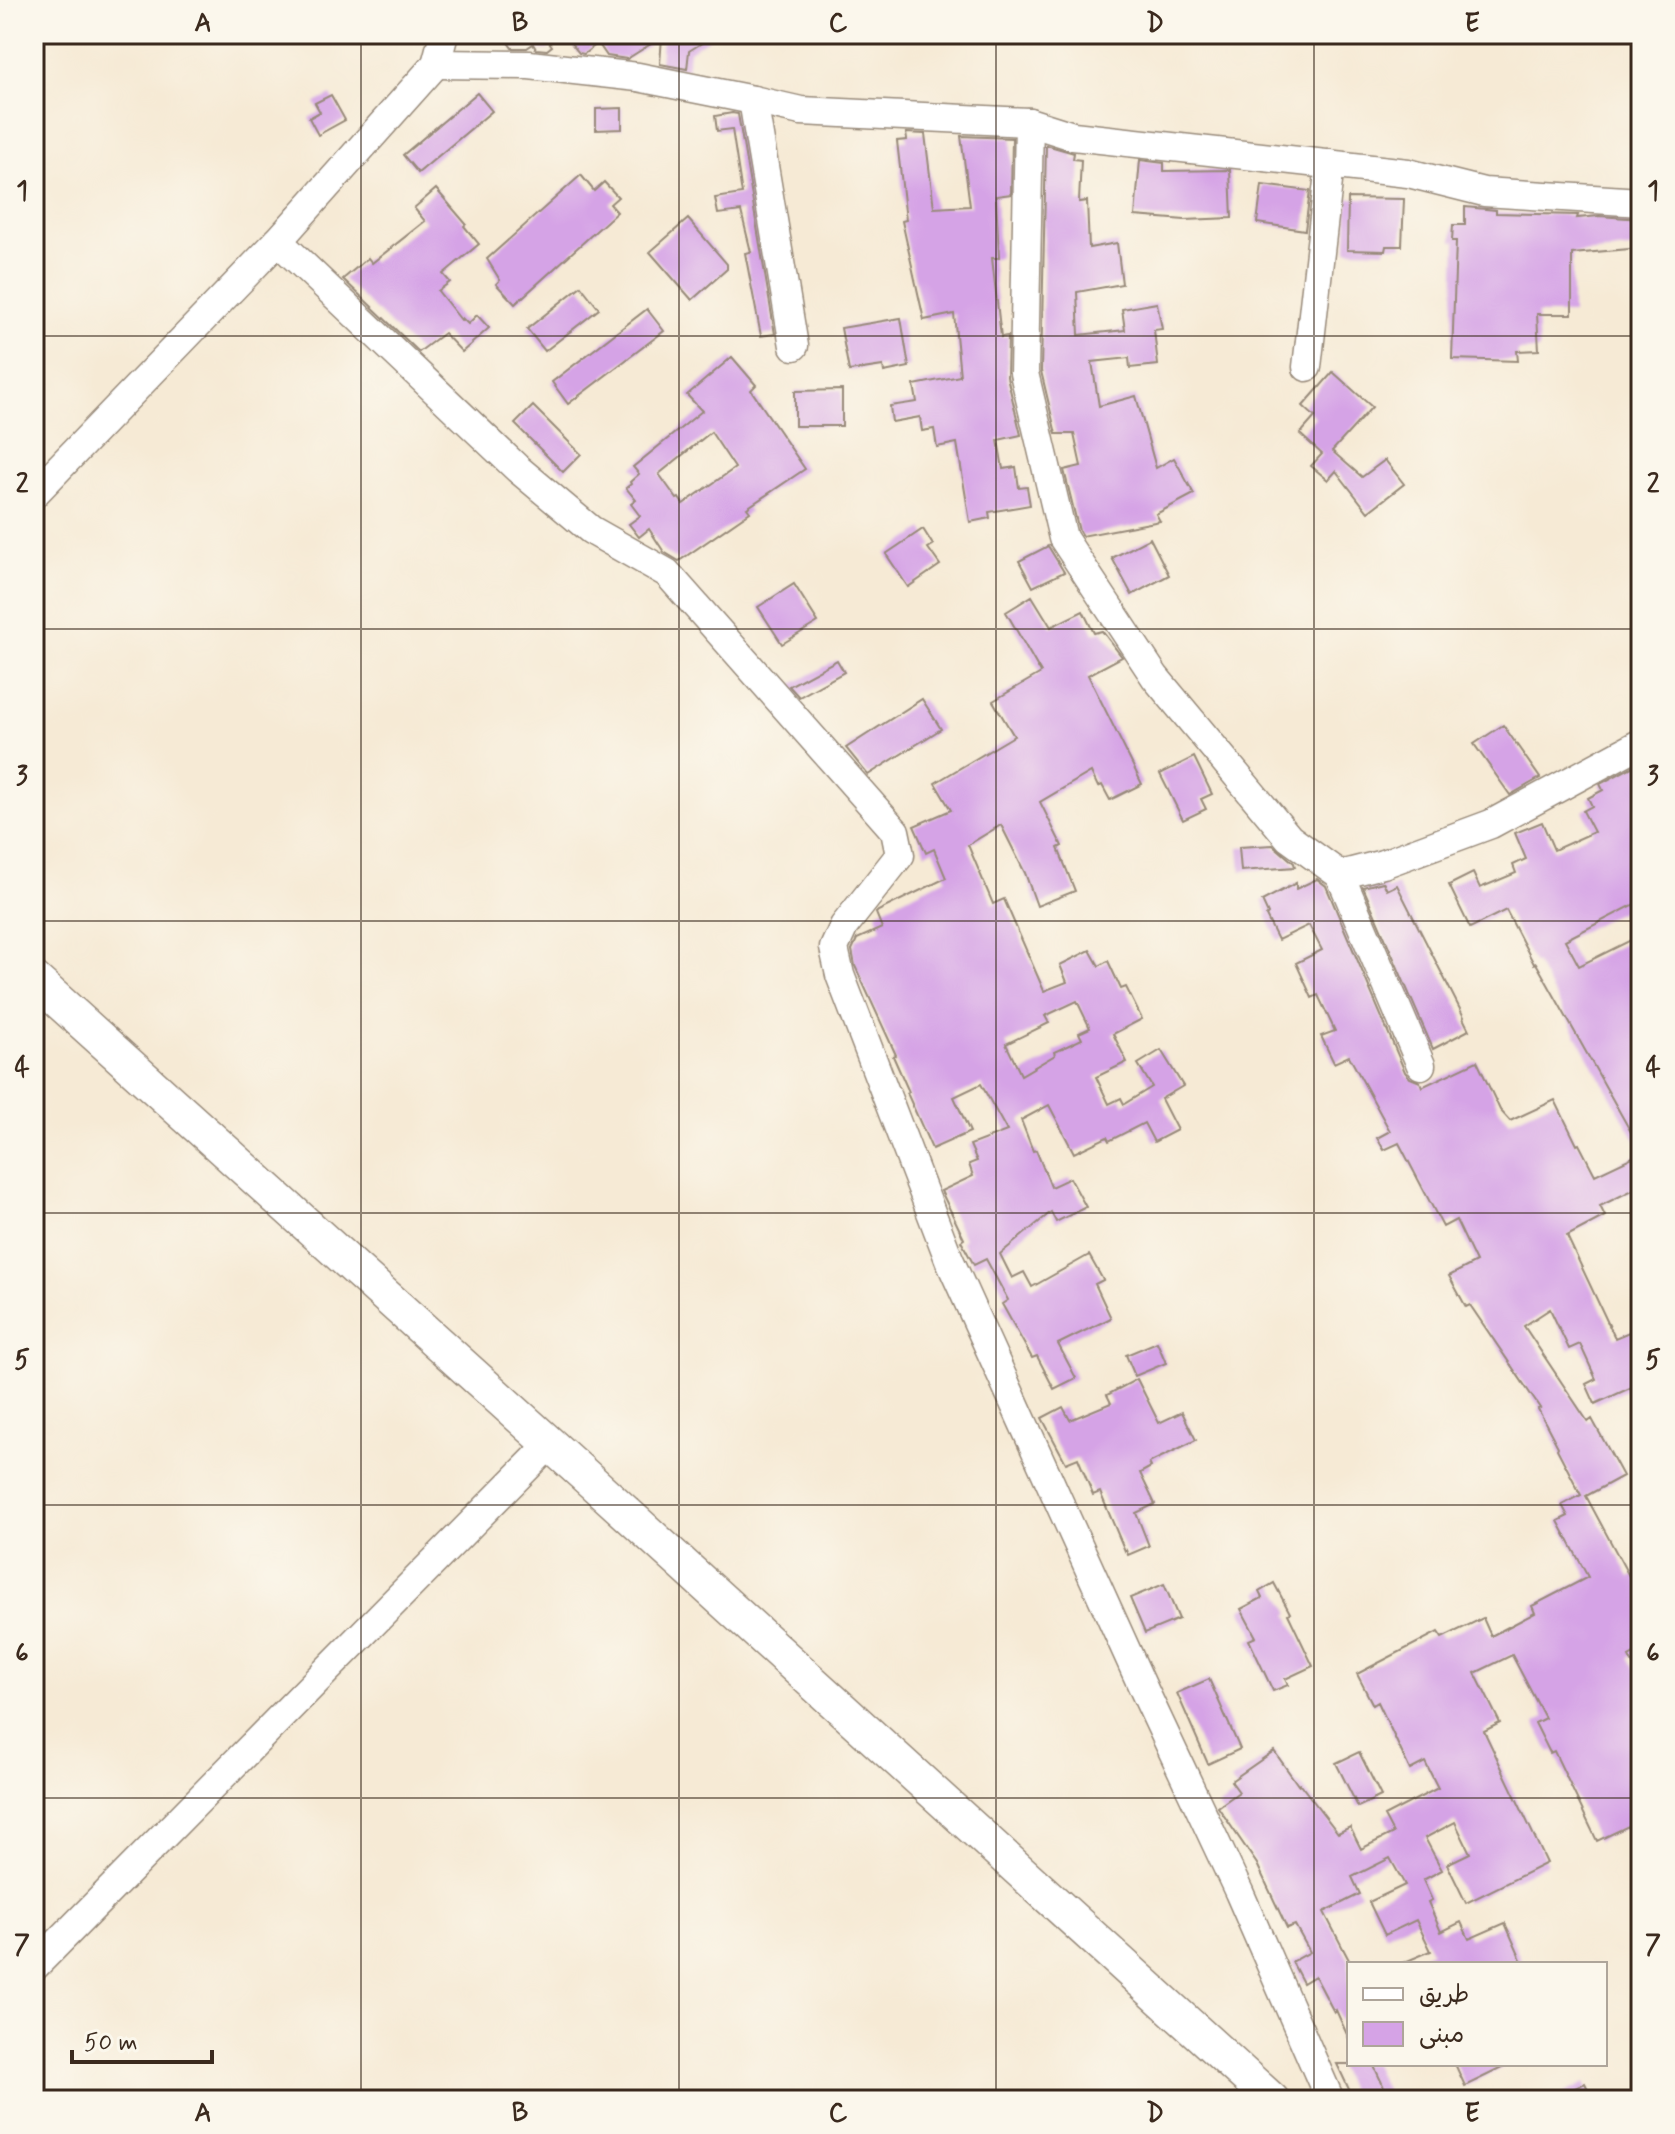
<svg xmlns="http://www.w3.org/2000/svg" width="1675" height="2134" font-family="Mynerve,'Playpen Sans Arabic',sans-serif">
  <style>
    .building { fill: #d5a3e6; fill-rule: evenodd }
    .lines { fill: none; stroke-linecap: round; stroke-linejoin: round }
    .minor-casing { stroke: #988a7a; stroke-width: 31 }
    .major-casing { stroke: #988a7a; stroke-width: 37 }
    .minor { stroke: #fff; stroke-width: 28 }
    .major { stroke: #fff; stroke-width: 34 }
    .grid { fill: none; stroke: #3b2a1e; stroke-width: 2; stroke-opacity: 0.55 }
    .neatline { fill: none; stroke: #3b2a1e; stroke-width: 3 }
    .grid-label { font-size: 26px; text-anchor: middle; font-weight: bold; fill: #3b2a1e }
  </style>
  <rect width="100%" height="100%" fill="#fbf7ec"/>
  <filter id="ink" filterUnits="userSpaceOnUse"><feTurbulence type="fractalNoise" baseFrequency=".0125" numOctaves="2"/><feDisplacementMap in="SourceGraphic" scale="16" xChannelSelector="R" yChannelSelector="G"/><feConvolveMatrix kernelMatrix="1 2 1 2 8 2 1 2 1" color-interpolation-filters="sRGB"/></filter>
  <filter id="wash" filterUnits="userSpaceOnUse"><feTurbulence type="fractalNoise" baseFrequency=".006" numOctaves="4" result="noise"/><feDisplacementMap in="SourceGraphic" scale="32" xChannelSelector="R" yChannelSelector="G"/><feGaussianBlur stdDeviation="1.8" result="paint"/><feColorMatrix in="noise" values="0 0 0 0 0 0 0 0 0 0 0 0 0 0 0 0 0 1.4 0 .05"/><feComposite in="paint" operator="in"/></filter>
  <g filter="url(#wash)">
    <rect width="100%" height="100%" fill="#f6ead5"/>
    <g id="blocks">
      <g class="building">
        <polygon points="502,34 546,34 544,35 552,46 547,50 536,49 533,44 527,48 512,48"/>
        <polygon points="581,34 716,34 689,51 687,69 660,64 662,37 627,59 607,56 598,43 584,54 579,53 570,42"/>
        <polygon points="477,93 492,111 418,173 403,155"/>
        <polygon points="331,95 345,120 318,135 309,118 320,112 315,103"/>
        <polygon points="622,108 622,129 596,130 596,109"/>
        <polygon points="732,113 738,114 775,334 761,336 745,253 751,252 741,211 718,214 715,198 742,194 732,129 717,131 715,116"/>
        <polygon points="906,133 925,134 934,208 970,206 961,136 1012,138 1011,194 996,196 999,258 992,258 1001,337 1008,336 1007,377 1021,435 998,440 1003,469 1016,467 1019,488 1027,487 1030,505 989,512 990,518 970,522 957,443 937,447 934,429 922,431 920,417 892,422 890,406 917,402 914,385 960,376 954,314 924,320 902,221 906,220 897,141 907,140"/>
        <polygon points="1046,145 1074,153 1073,159 1081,160 1079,202 1087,201 1089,248 1117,243 1122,284 1077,292 1079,335 1125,330 1122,309 1157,303 1162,329 1154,330 1158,365 1130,368 1129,358 1092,362 1099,406 1136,396 1156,468 1174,458 1194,494 1156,514 1160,521 1082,536 1079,531 1064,470 1081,466 1074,434 1056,434 1041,371"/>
        <polygon points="1140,160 1164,163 1164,171 1230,170 1232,218 1185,220 1135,216"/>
        <polygon points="581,175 594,191 604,182 618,197 610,204 617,212 515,304 496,284 500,280 487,259"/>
        <polygon points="1262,185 1310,191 1305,230 1257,223"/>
        <polygon points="436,189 466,224 464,226 479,244 443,274 450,282 438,291 461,320 462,318 468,324 477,315 489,328 462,352 444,333 419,352 343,279 368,258 372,263 425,221 414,208"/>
        <polygon points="1348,198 1404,199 1402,246 1386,246 1385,251 1347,250"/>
        <polygon points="1465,207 1496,210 1496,213 1578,215 1577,218 1599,216 1641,219 1641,248 1572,254 1572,314 1537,314 1539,350 1517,351 1518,361 1452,359 1456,241 1452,241 1453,225 1465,225"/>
        <polygon points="688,219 727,264 727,269 692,300 650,252"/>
        <polygon points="581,286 599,309 545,351 527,329"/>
        <polygon points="647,309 664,331 568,404 552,382"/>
        <polygon points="901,318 909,367 884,372 883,366 849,371 841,328"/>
        <path d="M732,357L756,385L751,390L805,469L747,508L750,512L679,561L664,552L649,529L639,537L629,524L640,516L631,504L636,500L626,488L631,484L630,482L639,474L633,467L702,411L687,395ZM711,432L735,468L683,504L679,498L677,499L659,474Z"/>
        <polygon points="1333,372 1372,407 1332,451 1362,477 1385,460 1404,484 1368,512 1336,471 1328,480 1311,466 1322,454 1300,434 1315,417 1303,406"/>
        <polygon points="842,390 842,426 795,426 795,391"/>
        <polygon points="533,406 581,454 563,472 515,424"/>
        <polygon points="923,529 933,545 928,548 940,565 908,587 886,554"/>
        <polygon points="1150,538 1169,575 1132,595 1112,558"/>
        <polygon points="1048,546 1064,572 1033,587 1019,561"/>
        <polygon points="794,584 818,622 782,644 758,607"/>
        <path d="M1032,596L1051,627L1083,611L1094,633L1102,631L1122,657L1088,675L1142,784L1110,800L1102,785L1098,787L1091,772L1040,802L1062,846L1058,848L1075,891L1037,906L1025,873L1001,825L968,845L993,904L1004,899L1044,991L1067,982L1060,965L1090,950L1099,966L1108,961L1121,989L1126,987L1142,1019L1113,1034L1127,1062L1096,1077L1109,1104L1121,1098L1124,1104L1152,1087L1138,1064L1161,1050L1183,1086L1161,1099L1177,1130L1154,1142L1144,1123L1109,1141L1107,1137L1074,1153L1049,1105L1021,1120L1033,1151L1036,1150L1051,1187L1070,1178L1086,1207L1056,1222L1051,1212L1000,1254L1012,1278L1024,1272L1032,1287L1089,1255L1103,1280L1095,1284L1111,1318L1058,1344L1076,1378L1054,1389L1037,1356L1032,1358L1002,1304L1008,1300L986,1259L974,1265L961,1241L964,1239L941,1191L973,1176L969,1164L977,1161L970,1145L1007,1131L981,1084L954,1097L970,1132L932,1149L907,1093L909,1092L893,1056L896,1055L855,966L852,950L857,939L882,928L876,913L878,911L946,878L934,849L926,853L914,826L951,810L935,783L1014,736L993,701L1041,673L1006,612ZM1077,1001L1090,1028L1079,1033L1082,1039L1054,1052L1055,1055L1021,1075L1006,1044L1049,1023L1045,1016Z"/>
        <polygon points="837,660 844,672 799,697 789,686"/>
        <polygon points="922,699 941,729 868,775 846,748"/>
        <polygon points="1503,725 1540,778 1510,795 1474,744"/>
        <polygon points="1194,757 1212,794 1201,799 1206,809 1183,820 1160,774"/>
        <polygon points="1641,762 1641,901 1565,940 1579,966 1641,935 1641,1150 1536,963 1534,964 1506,910 1470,928 1449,885 1473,873 1480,888 1516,873 1513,865 1526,859 1515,833 1542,822 1554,850 1594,832 1583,811 1592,806 1588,798 1603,790 1600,784"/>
        <polygon points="1273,845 1294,863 1295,867 1241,871 1239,847"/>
        <polygon points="1317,879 1326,886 1405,1072 1410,1078 1420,1082 1422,1087 1477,1061 1500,1110 1510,1121 1555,1100 1577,1145 1579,1144 1595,1175 1641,1153 1641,1186 1600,1206 1605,1216 1567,1236 1615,1338 1641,1327 1641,1383 1595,1404 1586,1384 1596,1379 1580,1344 1569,1349 1550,1309 1524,1326 1588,1422 1592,1419 1623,1476 1586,1496 1630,1578 1641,1572 1641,1650 1629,1657 1641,1680 1641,1814 1633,1819 1635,1823 1597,1841 1554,1751 1550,1753 1535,1723 1545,1718 1512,1655 1475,1673 1500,1723 1484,1731 1547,1863 1466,1903 1447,1864 1470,1853 1455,1822 1425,1838 1442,1870 1423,1880 1432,1900 1428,1902 1441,1932 1461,1922 1469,1939 1505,1923 1523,1964 1400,1964 1431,1951 1416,1920 1385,1935 1369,1902 1405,1885 1390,1858 1352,1877 1360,1894 1324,1912 1349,1960 1349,2039 1336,2010 1334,2012 1315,1976 1303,1983 1292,1962 1310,1952 1295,1925 1287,1928 1257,1864 1218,1807 1239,1792 1231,1781 1274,1751 1298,1785 1300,1784 1338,1833 1350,1827 1361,1849 1393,1833 1384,1816 1438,1788 1425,1762 1410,1770 1378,1702 1373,1705 1357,1674 1438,1632 1442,1638 1483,1618 1491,1636 1535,1613 1532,1606 1588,1577 1558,1521 1568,1516 1562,1505 1581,1495 1557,1449 1558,1447 1538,1409 1540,1408 1470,1305 1466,1307 1449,1276 1476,1262 1456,1220 1443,1227 1399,1143 1384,1150 1377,1138 1390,1131 1349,1056 1334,1063 1321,1036 1335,1031 1318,995 1312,998 1296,963 1322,950 1309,925 1278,940 1266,916 1268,914 1262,901 1296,883 1296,889"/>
        <polygon points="1383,882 1387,890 1397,885 1464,1017 1463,1018 1469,1030 1433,1049 1363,887"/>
        <polygon points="1157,1342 1166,1363 1135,1376 1126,1355"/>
        <polygon points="1137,1379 1159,1423 1182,1412 1196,1440 1149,1463 1151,1467 1140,1473 1155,1504 1136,1513 1149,1546 1128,1555 1126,1550 1125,1551 1100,1492 1093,1495 1078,1458 1066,1463 1042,1418 1063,1407 1070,1420 1111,1403 1107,1395"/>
        <polygon points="1274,1583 1290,1613 1288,1614 1313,1666 1285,1679 1288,1685 1273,1691 1249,1640 1256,1637 1241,1609 1262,1598 1259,1592"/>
        <polygon points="1164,1584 1179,1619 1145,1633 1130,1598"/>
        <polygon points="1209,1679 1240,1749 1208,1764 1177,1693"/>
        <polygon points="1359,1752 1381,1796 1358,1807 1336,1763"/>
        <polygon points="1337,2064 1373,2064 1390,2100 1354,2100"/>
        <polygon points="1455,2064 1510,2064 1465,2086"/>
        <polygon points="1585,2083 1593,2100 1551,2100"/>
      </g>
    </g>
  </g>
  <g filter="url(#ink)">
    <use href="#blocks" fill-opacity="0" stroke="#988a7a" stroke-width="2"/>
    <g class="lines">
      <defs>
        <g id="minor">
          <polyline points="444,34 436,64 529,65 638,77 753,100 801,111 1029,122 1073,136 1408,173 1484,192 1641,202"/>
          <polyline points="753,100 794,346"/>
          <polyline points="1029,122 1024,373 1063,538 1155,677 1289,838 1340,875 1421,1065"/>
          <polyline points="278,241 518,469 591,530 667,573 895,831 900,855 844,926 834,948 840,975 949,1259 1145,1692 1239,1892 1330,2100"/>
          <polyline points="1307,367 1330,164"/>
          <polyline points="34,494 278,241 436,64"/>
          <polyline points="1340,875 1383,864 1491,824 1641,743"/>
          <polyline points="34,1967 550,1444"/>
        </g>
        <polyline id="major" points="34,979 591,1481 1272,2100"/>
      </defs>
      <use href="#minor" class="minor-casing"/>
      <use href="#major" class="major-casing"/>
      <use href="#minor" class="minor"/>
      <use href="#major" class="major"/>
    </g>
  </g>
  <path class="grid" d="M361,34V2100M679,34V2100M996,34V2100M1314,34V2100M34,336H1641M34,629H1641M34,921H1641M34,1213H1641M34,1505H1641M34,1798H1641"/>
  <rect width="1675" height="2134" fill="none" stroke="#fbf7ec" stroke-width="88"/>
  <rect x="1347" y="1962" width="260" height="104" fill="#fbf7ec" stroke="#aea59a" stroke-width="2"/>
  <rect x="1363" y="1988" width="40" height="12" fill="#ffffff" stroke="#aea59a" stroke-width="2"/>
  <text x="1419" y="2002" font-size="24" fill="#3b2a1e">طريق</text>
  <rect x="1363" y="2022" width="40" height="24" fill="#d5a3e6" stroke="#aea59a" stroke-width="2"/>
  <text x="1419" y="2042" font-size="24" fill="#3b2a1e">مبنى</text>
  <path d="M72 2050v12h140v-12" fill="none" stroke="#3b2a1e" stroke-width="4"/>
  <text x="84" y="2050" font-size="24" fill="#3b2a1e" stroke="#fbf7ec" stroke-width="6" paint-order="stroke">50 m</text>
  <rect x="44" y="44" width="1587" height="2046" class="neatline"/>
  <g class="grid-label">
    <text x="203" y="31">A</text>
    <text x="520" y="31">B</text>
    <text x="838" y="31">C</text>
    <text x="1155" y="31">D</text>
    <text x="1472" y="31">E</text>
    <text x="22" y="199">1</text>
    <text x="1653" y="199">1</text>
    <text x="22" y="492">2</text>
    <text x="1653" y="492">2</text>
    <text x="22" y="784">3</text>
    <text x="1653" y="784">3</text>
    <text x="22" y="1076">4</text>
    <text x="1653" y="1076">4</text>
    <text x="22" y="1368">5</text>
    <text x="1653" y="1368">5</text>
    <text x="22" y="1661">6</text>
    <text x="1653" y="1661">6</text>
    <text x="22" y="1953">7</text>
    <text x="1653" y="1953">7</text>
    <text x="203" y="2121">A</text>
    <text x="520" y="2121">B</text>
    <text x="838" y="2121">C</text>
    <text x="1155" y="2121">D</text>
    <text x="1472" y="2121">E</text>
  </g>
</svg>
